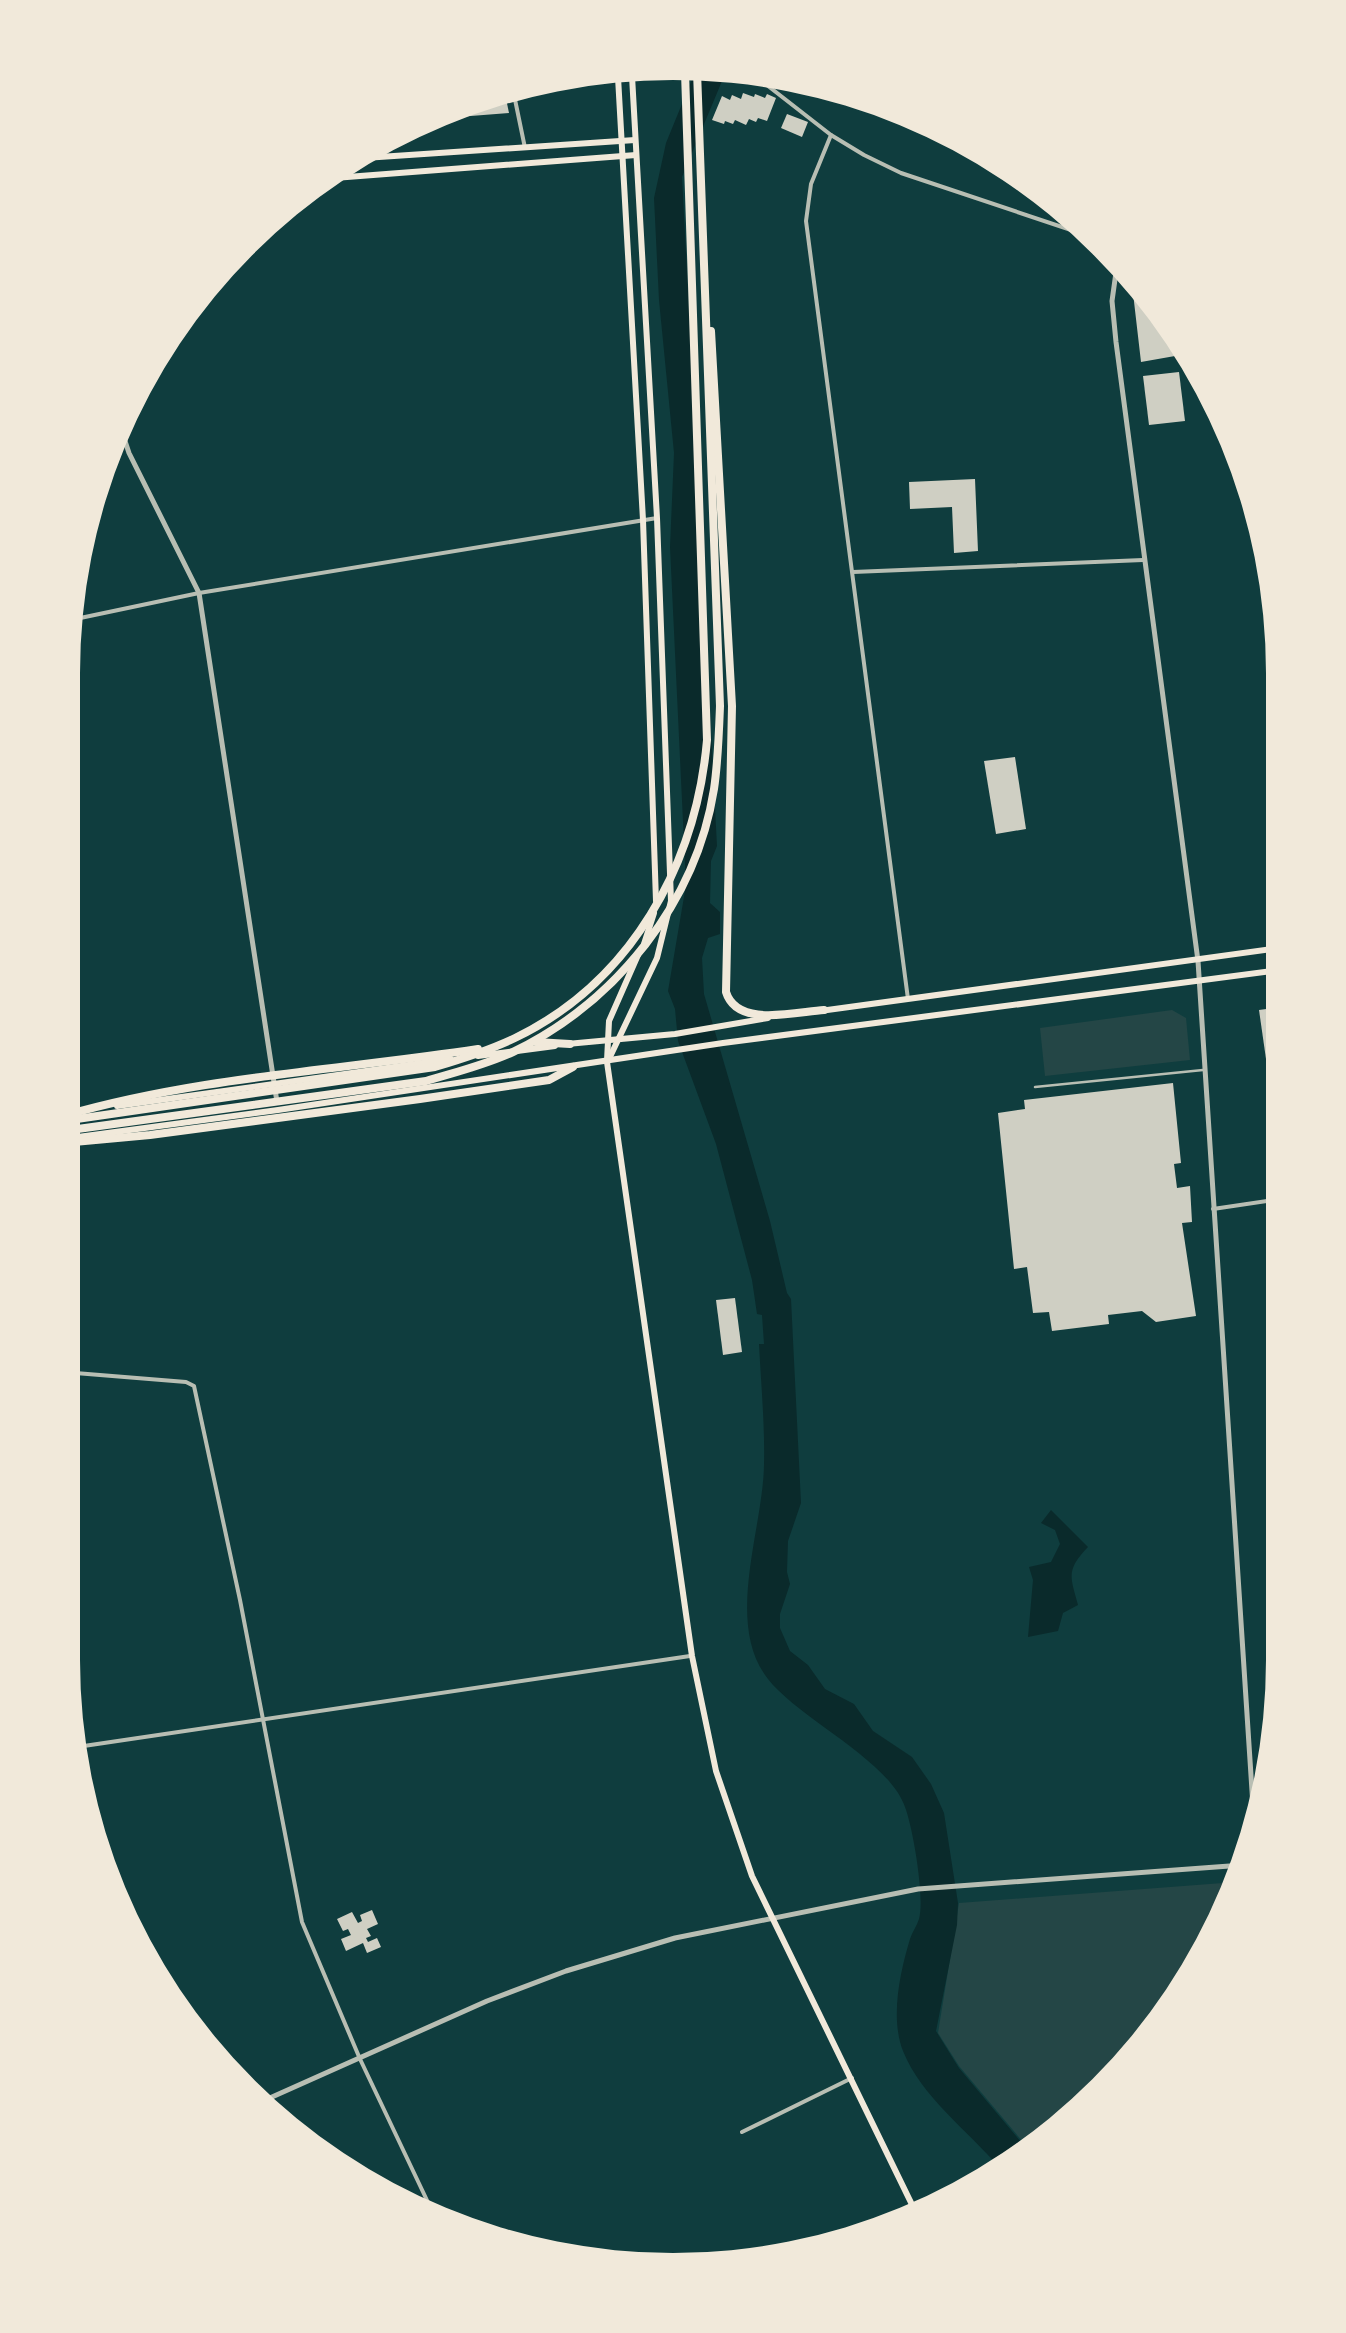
<svg xmlns="http://www.w3.org/2000/svg" width="1346" height="2333" font-family="Arial,sans-serif">
  <style>
    .green { fill: #244646 }
    .water { fill: #0a2a2b }
    .building { fill: #cfcfc3 }
    .lines { fill: none; stroke-linecap: round; stroke-linejoin: round }
    .service { stroke: #b8beb3; stroke-width: 2.5 }
    .minor { stroke: #b8beb3; stroke-width: 4 }
    .tertiary { stroke: #b8beb3; stroke-width: 5 }
    .secondary { stroke: #f1e9da; stroke-width: 6 }
    .primary { stroke: #f1e9da; stroke-width: 6 }
    .trunk { stroke: #f1e9da; stroke-width: 8 }
  </style>
  <rect width="100%" height="100%" fill="#0f3d3e"/>
  <g class="green">
    <polygon points="1172,1010 1186,1018 1190,1060 1045,1076 1040,1028"/>
    <polygon points="1236,1882 1201,1966 1075,2119 1028,2148 959,2066 938,2033 959,1903"/>
  </g>
  <g class="water">
    <path d="M727,69L682,177L717,846L711,861L710,903L720,912V934L708,938L702,958L704,994L770,1221L787,1293L791,1299L801,1503L788,1541L787,1572L790,1584L780,1614V1628L790,1651L808,1665L825,1689L854,1704L873,1731L912,1757L931,1784L944,1813L958,1903L957,1925L936,2031L959,2068L1027,2149L999,2167C967,2130 921,2096 903,2051C890,2018 900,1972 910,1939C912,1932 917,1926 919,1919C925,1898 913,1828 905,1807C889,1760 798,1718 768,1679C724,1623 763,1530 764,1465C765,1425 761,1384 759,1344H764L762,1315L757,1314L752,1280L716,1144L678,1041L675,1009L668,991L686,885L670,547L674,453L659,300L654,198L666,143L695,72Z"/>
    <path d="M1051,1510L1088,1547C1066,1570 1070,1576 1078,1605L1063,1613L1058,1631L1028,1637L1033,1580L1029,1567L1051,1562L1060,1544L1055,1530L1041,1523Z"/>
  </g>
  <g class="building">
    <polygon points="504,89 509,113 445,118"/>
    <polygon points="743,93 754,97 755,94 765,98 767,94 776,98 767,121 758,118 756,122 749,119 746,125 735,120 733,124 725,121 724,124 712,120 722,96 730,100 732,95 741,99"/>
    <polygon points="787,114 808,122 802,137 781,128"/>
    <polygon points="1135,279 1179,332 1171,337 1175,356 1141,362 1133,293"/>
    <polygon points="1179,372 1185,421 1149,425 1143,376"/>
    <polygon points="975,479 978,551 954,553 952,507 910,509 909,482"/>
    <polygon points="1015,757 1026,829 996,834 984,761"/>
    <polygon points="1280,1007 1280,1093 1271,1094 1259,1010"/>
    <polygon points="1173,1083 1181,1163 1174,1164 1177,1188 1190,1186 1192,1222 1182,1223 1196,1316 1156,1322 1142,1311 1108,1315 1109,1324 1052,1331 1049,1312 1033,1313 1027,1267 1014,1269 998,1113 1025,1109 1024,1100"/>
    <polygon points="735,1298 742,1352 723,1355 716,1300"/>
    <polygon points="372,1910 378,1924 367,1929 371,1936 366,1938 368,1942 377,1938 381,1947 367,1953 363,1943 346,1951 341,1939 351,1935 348,1929 343,1931 337,1919 352,1912 358,1923 362,1921 360,1915"/>
  </g>
  <g class="lines">
    <polyline class="service" points="1035,1087 1203,1070"/>
    <g class="minor">
      <polyline points="745,68 831,135 864,155 901,173 1104,241"/>
      <polyline points="512,85 525,148"/>
      <polyline points="831,135 811,184 806,221 908,999"/>
      <polyline points="853,572 1143,560"/>
      <polyline points="66,621 199,593 657,518"/>
      <polyline points="1213,1209 1280,1199"/>
      <polyline points="63,1372 186,1382 194,1386 240,1600 302,1922 360,2059 433,2213"/>
      <polyline points="77,1747 690,1656"/>
      <polyline points="742,2132 852,2078"/>
    </g>
    <g class="tertiary">
      <polyline points="1118,258 1112,301 1116,342 1198,961 1255,1837"/>
      <polyline points="120,426 129,453 199,593 277,1102"/>
      <polyline points="263,2101 487,2001 566,1971 675,1938 918,1889 1243,1865"/>
    </g>
    <g class="secondary">
      <polyline points="364,158 635,140"/>
      <polyline points="321,179 636,155"/>
      <polyline points="607,1062 692,1656 716,1771 752,1876 918,2217"/>
    </g>
    <g class="primary">
      <polyline points="618,77 643,520 656,901"/>
      <polyline points="644,944 654,913"/>
      <polyline points="820,1011 1280,948"/>
      <polyline points="567,1044 675,1034 768,1018"/>
      <polyline points="478,1056 555,1046"/>
      <polyline points="607,1061 609,1021 638,955"/>
      <polyline points="608,1061 657,958 671,901 657,518 632,76"/>
      <polyline points="117,1106 451,1059"/>
      <polyline points="63,1139 278,1110 723,1043 1280,970"/>
    </g>
    <g class="trunk">
      <path d="M711,331L732,706L726,992C737,1028 795,1012 824,1010"/>
      <polyline points="536,1042 570,1044"/>
      <path d="M63,1116C197,1077 340,1070 478,1049"/>
      <path d="M63,1121L435,1067C462,1059 490,1050 515,1038C631,982 696,865 707,740L685,72"/>
      <path d="M63,1131L426,1081C456,1072 485,1065 513,1052C616,1002 696,903 714,789C718,762 719,733 720,706L697,71"/>
      <polyline points="63,1143 150,1135 420,1099 549,1080 573,1067"/>
    </g>
  </g>
  <path d="M0 0H1346V2333H0ZM673 80H673A593 593 0 0 1 1266 673V1660A593 593 0 0 1 673 2253H673A593 593 0 0 1 80 1660V673A593 593 0 0 1 673 80Z" fill="#f1e9da" fill-rule="evenodd"/>
</svg>
